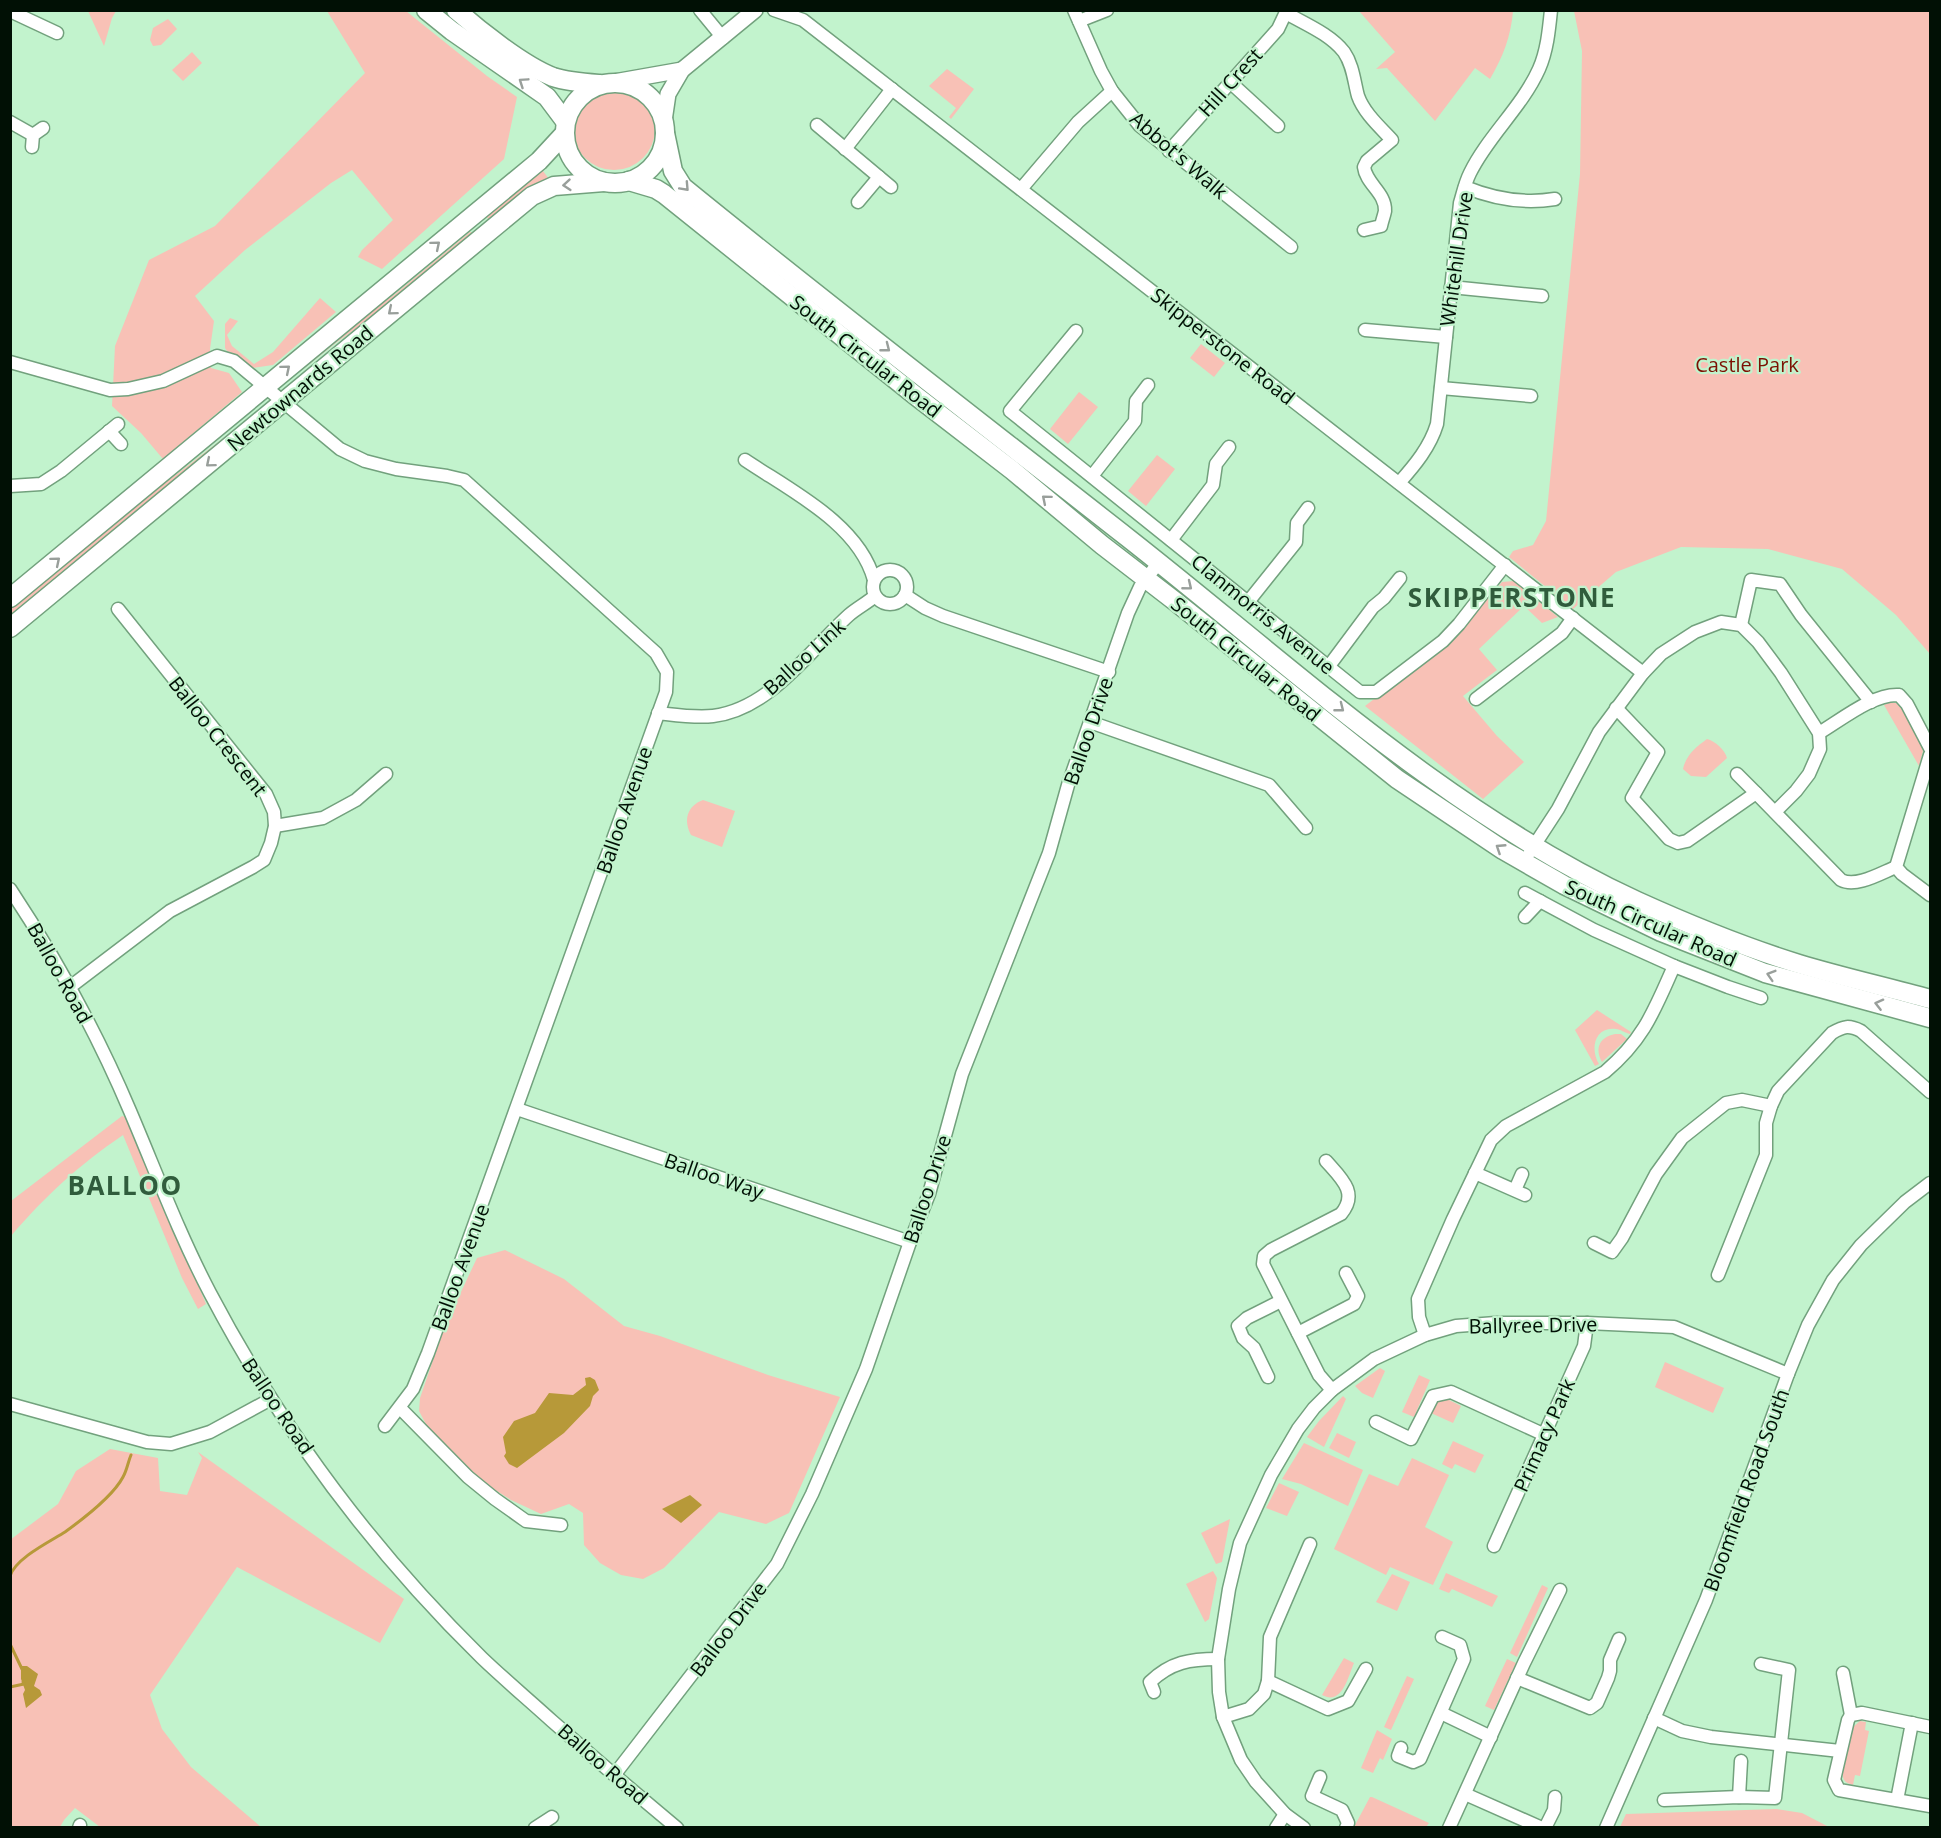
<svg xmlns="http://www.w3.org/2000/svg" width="1941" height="1838" font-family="'Open Sans',sans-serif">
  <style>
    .green { fill: #f8c1b6 }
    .water { fill: #b79939 }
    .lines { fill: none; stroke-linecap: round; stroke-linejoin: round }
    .stream { stroke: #b79939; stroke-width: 3 }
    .minor-casing { stroke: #72a17d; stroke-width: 15 }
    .major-casing { stroke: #72a17d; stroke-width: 18 }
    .highway-casing { stroke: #72a17d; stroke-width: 21 }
    .minor { stroke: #fff; stroke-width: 12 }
    .major { stroke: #fff; stroke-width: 15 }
    .highway { stroke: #fff; stroke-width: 18 }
    .oneway { stroke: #999f9b }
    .labels { text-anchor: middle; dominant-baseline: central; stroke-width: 4.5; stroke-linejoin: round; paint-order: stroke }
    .street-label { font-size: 20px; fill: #011005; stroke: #c2f3cd }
    .park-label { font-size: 20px; fill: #7c1103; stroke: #c2f3cd }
    .district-label { font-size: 26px; font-weight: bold; letter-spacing: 1.5px; fill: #305c3c; stroke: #c2f3cd }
  </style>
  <rect width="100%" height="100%" fill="#c2f3cd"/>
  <g class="green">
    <polygon points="88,11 116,11 112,18 104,46"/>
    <polygon points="327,11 406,11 487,76 517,97 504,159 382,269 358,257 362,250 393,220 352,170 331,183 245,250 195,296 214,321 210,349 211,368 229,373 242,392 163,459 141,433 112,406 115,346 149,260 215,226 365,73"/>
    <path d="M1359,11H1513C1511,36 1503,57 1490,79L1475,68L1435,121L1387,68L1376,69L1395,52Z"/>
    <polygon points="1574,11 1930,11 1930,654 1896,615 1842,569 1768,549 1681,547 1616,572 1573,609 1509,557 1513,551 1533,545 1546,521 1580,174 1582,51"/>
    <polygon points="168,19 177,29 161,45 153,46 150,40 153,28"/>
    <polygon points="192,52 202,63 183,81 172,70"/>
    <polygon points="947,69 974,89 951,119 949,117 956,108 929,86"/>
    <circle cx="614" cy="129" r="41"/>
    <polygon points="540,167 549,179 490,221 485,215"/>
    <polygon points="470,232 473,233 392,303 337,342 302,370 299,366 351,324 394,295"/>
    <polygon points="320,298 336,312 273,365 253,368 237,355 227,351 225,348 225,324 230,318 238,321 227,335 232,346 254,364 273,352"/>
    <polygon points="1201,344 1225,363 1214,377 1190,358"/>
    <polygon points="1079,392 1098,407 1068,444 1050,429"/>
    <polygon points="266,405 267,406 11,619 11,607 127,511 181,471"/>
    <polygon points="1157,455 1175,469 1146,506 1128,491"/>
    <polygon points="1514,581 1558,617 1542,623 1524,606 1479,649 1497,670 1463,696 1497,736 1524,762 1483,799 1365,706 1447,643 1502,582"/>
    <polygon points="1889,703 1896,703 1901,708 1921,742 1923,751 1919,766 1884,705"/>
    <path d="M1707,739C1715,741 1725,750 1727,758L1706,777L1691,776L1683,769C1686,755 1696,747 1707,739Z"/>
    <path d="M703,800L735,811L722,847L691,835C683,820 687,806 703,800Z"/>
    <path d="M1597,1010L1631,1032L1630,1034C1625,1033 1620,1029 1616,1029C1594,1026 1590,1050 1599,1064L1595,1066L1575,1030Z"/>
    <path d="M1615,1034H1621L1627,1039L1602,1062C1594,1048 1600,1037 1615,1034Z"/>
    <path d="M122,1116L128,1118L206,1304L198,1309L182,1278L123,1135C79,1165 45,1196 11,1236V1201Z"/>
    <polygon points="505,1250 564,1279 624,1326 660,1336 768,1375 840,1397 789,1513 766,1524 719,1512 664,1568 643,1579 621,1575 600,1563 584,1545 583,1513 569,1504 541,1514 511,1500 484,1483 428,1428 419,1411 420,1398 444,1328 477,1258"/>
    <polygon points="1665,1362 1724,1388 1713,1413 1655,1387"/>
    <polygon points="1380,1368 1385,1371 1373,1398 1362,1393 1355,1386"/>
    <polygon points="1419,1375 1430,1380 1414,1417 1402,1412"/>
    <polygon points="1343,1396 1346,1399 1324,1447 1307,1437 1319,1421"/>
    <polygon points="1441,1399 1447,1399 1461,1406 1453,1423 1431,1413 1435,1404"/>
    <polygon points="1337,1433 1356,1442 1349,1458 1329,1448"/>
    <polygon points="1453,1441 1484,1455 1475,1473 1455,1464 1452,1469 1442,1464"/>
    <polygon points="1304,1443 1363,1470 1348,1506 1301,1484 1282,1479"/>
    <polygon points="110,1449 158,1458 160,1491 187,1495 202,1458 198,1452 404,1599 380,1643 237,1567 150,1695 162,1729 191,1767 261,1827 100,1827 75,1808 64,1820 60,1827 11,1827 10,1540 58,1504 76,1471"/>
    <polygon points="1412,1458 1449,1475 1425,1527 1453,1542 1433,1585 1390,1567 1386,1575 1334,1549 1369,1474 1398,1486"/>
    <polygon points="1279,1483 1299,1492 1287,1516 1266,1508"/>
    <polygon points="1230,1519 1222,1562 1216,1564 1201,1533"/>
    <polygon points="1213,1571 1217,1578 1209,1619 1205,1622 1186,1584"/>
    <polygon points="1446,1573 1498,1596 1492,1607 1452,1589 1449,1593 1439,1589"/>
    <polygon points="1392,1574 1410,1582 1397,1611 1376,1602"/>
    <polygon points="1542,1585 1548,1588 1517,1657 1510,1653"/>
    <path d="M1344,1658L1354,1663C1348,1677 1342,1706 1322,1695Z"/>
    <polygon points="1507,1659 1516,1663 1494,1710 1485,1706"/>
    <polygon points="1407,1676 1414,1679 1391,1730 1384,1727"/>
    <path d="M1860,1721L1866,1722L1865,1730L1869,1731L1860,1776L1855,1775L1853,1785C1846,1783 1842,1781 1843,1772L1853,1727Z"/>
    <polygon points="1377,1730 1392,1739 1383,1760 1380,1758 1373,1773 1361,1768"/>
    <polygon points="1370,1797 1372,1797 1429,1823 1426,1827 1354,1827"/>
    <polygon points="1776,1809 1802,1813 1829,1827 1620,1827 1626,1814"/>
  </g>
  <g class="water">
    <polygon points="590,1377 595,1380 599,1390 593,1396 590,1406 564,1433 517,1468 509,1464 504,1456 506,1453 503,1437 514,1421 535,1413 549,1393 573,1395 586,1385 585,1378"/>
    <polygon points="690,1495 702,1505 681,1523 662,1509"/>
    <polygon points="21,1666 27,1666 38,1674 34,1686 40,1690 42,1695 26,1708 23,1694 25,1690 21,1679"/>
  </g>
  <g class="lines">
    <g class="stream">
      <path d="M10,1576C16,1558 49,1542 65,1532C83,1519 113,1496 123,1477C127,1470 128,1462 131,1455"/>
      <polyline points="10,1644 22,1669"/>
      <polyline points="10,1687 24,1684 23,1682"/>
    </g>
    <defs>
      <g id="minor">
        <polyline points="700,10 723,38"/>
        <polyline points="774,10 803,20 1643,673"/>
        <polyline points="1074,10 1101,71 1112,91 1140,126 1291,247"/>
        <polyline points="10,11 57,33"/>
        <path d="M1286,13C1305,24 1330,34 1344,52C1353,65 1354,81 1358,96C1364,113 1380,127 1392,140L1367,161L1364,167C1366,184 1386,193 1385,211C1384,216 1382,221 1381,226L1364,230"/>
        <polyline points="1079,21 1107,10"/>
        <polyline points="1230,82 1278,126"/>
        <polyline points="10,122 33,135"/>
        <polyline points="817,125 891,187"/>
        <polyline points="32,147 33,135 43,128"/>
        <polyline points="845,149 892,89"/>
        <polyline points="1169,151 1278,29 1287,10"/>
        <path d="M1465,187C1494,199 1524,204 1555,199"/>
        <polyline points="1021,189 1078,122 1112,91"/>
        <polyline points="858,202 879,177"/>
        <polyline points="1451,287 1542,296"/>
        <polyline points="1365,330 1446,337"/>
        <polyline points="1076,331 1010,411 1360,692 1376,692 1443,641 1459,624 1505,565"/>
        <polyline points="10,362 110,390 128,389 163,381 217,356 234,361 340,449 365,461 396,469 447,476 464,480 656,653 667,672 666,692 428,1353 413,1389 385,1426"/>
        <polyline points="1441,388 1531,396"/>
        <polyline points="109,431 121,444"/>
        <path d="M745,460C791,491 859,524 874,580"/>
        <polyline points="1092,476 1135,421 1136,401 1148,385"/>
        <path d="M1399,483C1415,465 1430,447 1437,424L1460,203C1463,193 1465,183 1470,173C1488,136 1522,107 1539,69C1547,51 1549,30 1551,10"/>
        <polyline points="10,486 41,484 61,471 118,424"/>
        <polyline points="1171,540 1213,485 1216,464 1229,447"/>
        <circle cx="890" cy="587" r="17"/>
        <polyline points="905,595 925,608 943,616 1109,672"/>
        <polyline points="1248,602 1296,542 1297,523 1308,508"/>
        <polyline points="1741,625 1751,580 1780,584 1801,615 1871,702"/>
        <polyline points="1329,666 1373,607 1384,598 1400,578"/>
        <polyline points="1476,699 1562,633 1573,618"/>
        <path d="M1616,708L1658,752L1632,798L1669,839L1678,843L1687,841L1756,793L1841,880C1856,888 1881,873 1896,867"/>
        <path d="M658,713C676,715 695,718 713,716C770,709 809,651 849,615C857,608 867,603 875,596"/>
        <polyline points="1090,722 1269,785 1306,828"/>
        <path d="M1819,733C1841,720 1874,693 1899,695L1907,704L1930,748"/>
        <polyline points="1930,755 1896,867 1902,874 1930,895"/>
        <polyline points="1737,774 1756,793"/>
        <polyline points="275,826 323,818 356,800 386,774"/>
        <polyline points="1530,852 1558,809 1599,732 1643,673 1661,654 1695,632 1721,622 1741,625 1758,642 1781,673 1819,733 1820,749 1809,774 1796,791 1776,811"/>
        <path d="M10,889C57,960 97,1033 130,1111C156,1172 179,1234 210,1293C281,1428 374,1552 482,1658C505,1680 529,1700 552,1721C593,1757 635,1793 677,1828"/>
        <polyline points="1525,893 1594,930 1674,966"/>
        <polyline points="1525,917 1540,901"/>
        <polyline points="70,987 170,911 253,867 264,860 271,843 275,826 274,812 266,794 118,609"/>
        <polyline points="517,1109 910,1242"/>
        <path d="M1326,1161C1341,1178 1359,1193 1341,1214L1271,1250L1264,1256L1263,1264L1319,1375L1332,1390"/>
        <polyline points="1475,1173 1525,1195"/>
        <polyline points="1515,1190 1522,1174"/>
        <polyline points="1594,1243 1612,1252 1622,1238 1656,1174 1682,1138 1726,1103 1742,1100 1771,1106"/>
        <path d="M1718,1275L1766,1155V1123L1771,1106L1778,1091L1832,1033C1844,1026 1849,1025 1861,1031L1930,1092"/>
        <polyline points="1298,1333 1354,1304 1358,1296 1346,1273"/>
        <path d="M1425,1335L1419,1317L1418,1299L1453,1219L1491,1140L1506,1126L1605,1072C1644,1039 1654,1011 1674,966L1728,987L1761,998"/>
        <polyline points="1268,1377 1254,1348 1243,1338 1238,1326 1247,1318 1281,1301"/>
        <polyline points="10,1404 147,1442 171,1444 210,1432 271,1399"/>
        <polyline points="400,1408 468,1477 495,1499 526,1521 561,1525"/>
        <polyline points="1376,1422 1411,1439 1433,1396 1451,1392 1545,1435"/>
        <polyline points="1494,1546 1584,1346 1587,1323"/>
        <polyline points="1843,1673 1851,1715"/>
        <polyline points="1517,1678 1590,1708 1597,1703 1608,1678 1610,1671 1610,1660 1619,1639"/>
        <polyline points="1268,1681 1328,1709 1348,1701 1366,1669"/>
        <path d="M1154,1692L1150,1682C1171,1662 1190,1659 1218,1659"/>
        <polyline points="1441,1713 1491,1737"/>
        <polyline points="1223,1717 1249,1709 1264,1694 1268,1681 1270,1637 1310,1544"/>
        <polyline points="1654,1718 1682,1731 1711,1737 1840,1751"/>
        <polyline points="1930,1727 1862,1713 1851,1715 1848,1720 1834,1780 1839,1790 1930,1806"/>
        <polyline points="1401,1748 1398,1756 1413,1762 1420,1759 1464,1659 1460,1645 1442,1637"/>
        <polyline points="615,1774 777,1564 812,1494 866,1369 910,1242 929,1194 962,1074 1049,853 1068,785 1128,613 1140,587 1159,562"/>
        <polyline points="1320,1777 1312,1796 1342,1810 1348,1823 1346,1828"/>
        <polyline points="1465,1794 1542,1828"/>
        <polyline points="1739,1797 1741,1761"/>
        <polyline points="1664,1800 1739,1797 1775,1798 1789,1670 1761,1664"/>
        <polyline points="1897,1800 1912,1723"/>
        <polyline points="79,1828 80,1825"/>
        <polyline points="535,1828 552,1817"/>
        <polyline points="1276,1828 1285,1814"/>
        <polyline points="1304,1828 1285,1814 1256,1782 1241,1760 1223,1717 1219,1692 1218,1659 1229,1589 1240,1543 1271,1475 1298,1429 1314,1408 1332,1390 1374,1359 1425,1335 1456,1326 1496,1323 1587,1323 1674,1327 1788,1374"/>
        <polyline points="1449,1828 1524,1663 1560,1590"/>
        <polyline points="1545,1828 1554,1810 1555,1797"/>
        <polyline points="1606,1828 1706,1600 1788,1374 1808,1325 1833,1280 1861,1245 1905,1202 1930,1183"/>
      </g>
      <g id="major">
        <polyline points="614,82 682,70"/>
        <polyline points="664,121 668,94 682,70 755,10"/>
      </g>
      <g id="highway">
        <polyline points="426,10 452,31 547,97 565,121"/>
        <path d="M456,10C480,31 524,66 553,77C568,82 585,83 600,84"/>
        <circle cx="615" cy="133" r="50"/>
        <path d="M665,133L673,171L683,187C829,306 979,421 1128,538C1291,666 1447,813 1637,901C1690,925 1744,947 1799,964C1842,977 1887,987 1930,999"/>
        <polyline points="629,181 656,189 664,194 916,396 1012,470 1102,545 1176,602 1397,779 1503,850 1564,885 1661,932 1765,973 1930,1018"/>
        <polyline points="10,598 539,161 564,134"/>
        <polyline points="10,628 532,196 554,186 604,182"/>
      </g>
    </defs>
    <use href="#minor" class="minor-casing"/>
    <use href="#major" class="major-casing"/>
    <use href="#highway" class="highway-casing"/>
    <use href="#minor" class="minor"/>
    <use href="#major" class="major"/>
    <use href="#highway" class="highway"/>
  </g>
  <defs><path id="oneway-chevron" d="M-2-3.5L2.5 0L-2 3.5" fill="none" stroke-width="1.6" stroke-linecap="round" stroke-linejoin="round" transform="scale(1.5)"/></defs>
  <g class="oneway">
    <use href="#oneway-chevron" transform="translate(523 82) rotate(-146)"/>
    <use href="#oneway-chevron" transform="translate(567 185) rotate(175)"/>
    <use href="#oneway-chevron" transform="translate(685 187) rotate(47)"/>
    <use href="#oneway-chevron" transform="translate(436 245) rotate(-40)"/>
    <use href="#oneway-chevron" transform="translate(392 311) rotate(140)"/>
    <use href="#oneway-chevron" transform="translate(886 348) rotate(38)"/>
    <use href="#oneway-chevron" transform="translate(286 369) rotate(-40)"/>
    <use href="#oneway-chevron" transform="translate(210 463) rotate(140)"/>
    <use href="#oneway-chevron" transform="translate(1046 499) rotate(-140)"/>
    <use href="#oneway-chevron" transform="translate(56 561) rotate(-40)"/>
    <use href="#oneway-chevron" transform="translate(1188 586) rotate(39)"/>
    <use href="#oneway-chevron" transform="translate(1340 708) rotate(38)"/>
    <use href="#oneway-chevron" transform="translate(1500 848) rotate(-147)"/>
    <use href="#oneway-chevron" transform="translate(1771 975) rotate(-163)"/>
    <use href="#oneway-chevron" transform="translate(1879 1004) rotate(-166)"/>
  </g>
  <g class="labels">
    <g class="street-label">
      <text transform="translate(1230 82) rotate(-48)">Hill Crest</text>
      <text transform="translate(1179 155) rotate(41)">Abbot's Walk</text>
      <text transform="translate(1456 259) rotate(-82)">Whitehill Drive</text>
      <text transform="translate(1223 346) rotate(38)">Skipperstone Road</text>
      <text transform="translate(866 356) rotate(38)">South Circular Road</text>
      <text transform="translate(300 388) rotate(-40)">Newtownards Road</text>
      <text transform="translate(1263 614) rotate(39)">Clanmorris Avenue</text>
      <text transform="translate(804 657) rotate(-42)">Balloo Link</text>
      <text transform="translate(1246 659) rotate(39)">South Circular Road</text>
      <text transform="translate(1088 731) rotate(-71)">Balloo Drive</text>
      <text transform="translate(218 736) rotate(52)">Balloo Crescent</text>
      <text transform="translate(624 810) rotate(-71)">Balloo Avenue</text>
      <text transform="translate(1651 923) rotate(24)">South Circular Road</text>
      <text transform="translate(60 973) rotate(61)">Balloo Road</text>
      <text transform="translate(714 1176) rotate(19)">Balloo Way</text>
      <text transform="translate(927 1189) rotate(-72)">Balloo Drive</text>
      <text transform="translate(460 1267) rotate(-70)">Balloo Avenue</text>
      <text transform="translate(1533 1325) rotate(-1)">Ballyree Drive</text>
      <text transform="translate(278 1406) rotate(56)">Balloo Road</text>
      <text transform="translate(1544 1435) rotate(-66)">Primacy Park</text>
      <text transform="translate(1746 1490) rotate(-70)">Bloomfield Road South</text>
      <text transform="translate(728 1629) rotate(-53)">Balloo Drive</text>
      <text transform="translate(603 1764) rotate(41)">Balloo Road</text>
    </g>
    <g class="park-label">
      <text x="1747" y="364">Castle Park</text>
    </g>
    <g class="district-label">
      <text x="1512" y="597">SKIPPERSTONE</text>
      <text x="125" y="1185">BALLOO</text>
    </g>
  </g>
  <rect width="1941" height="1838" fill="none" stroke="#011005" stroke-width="24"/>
</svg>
